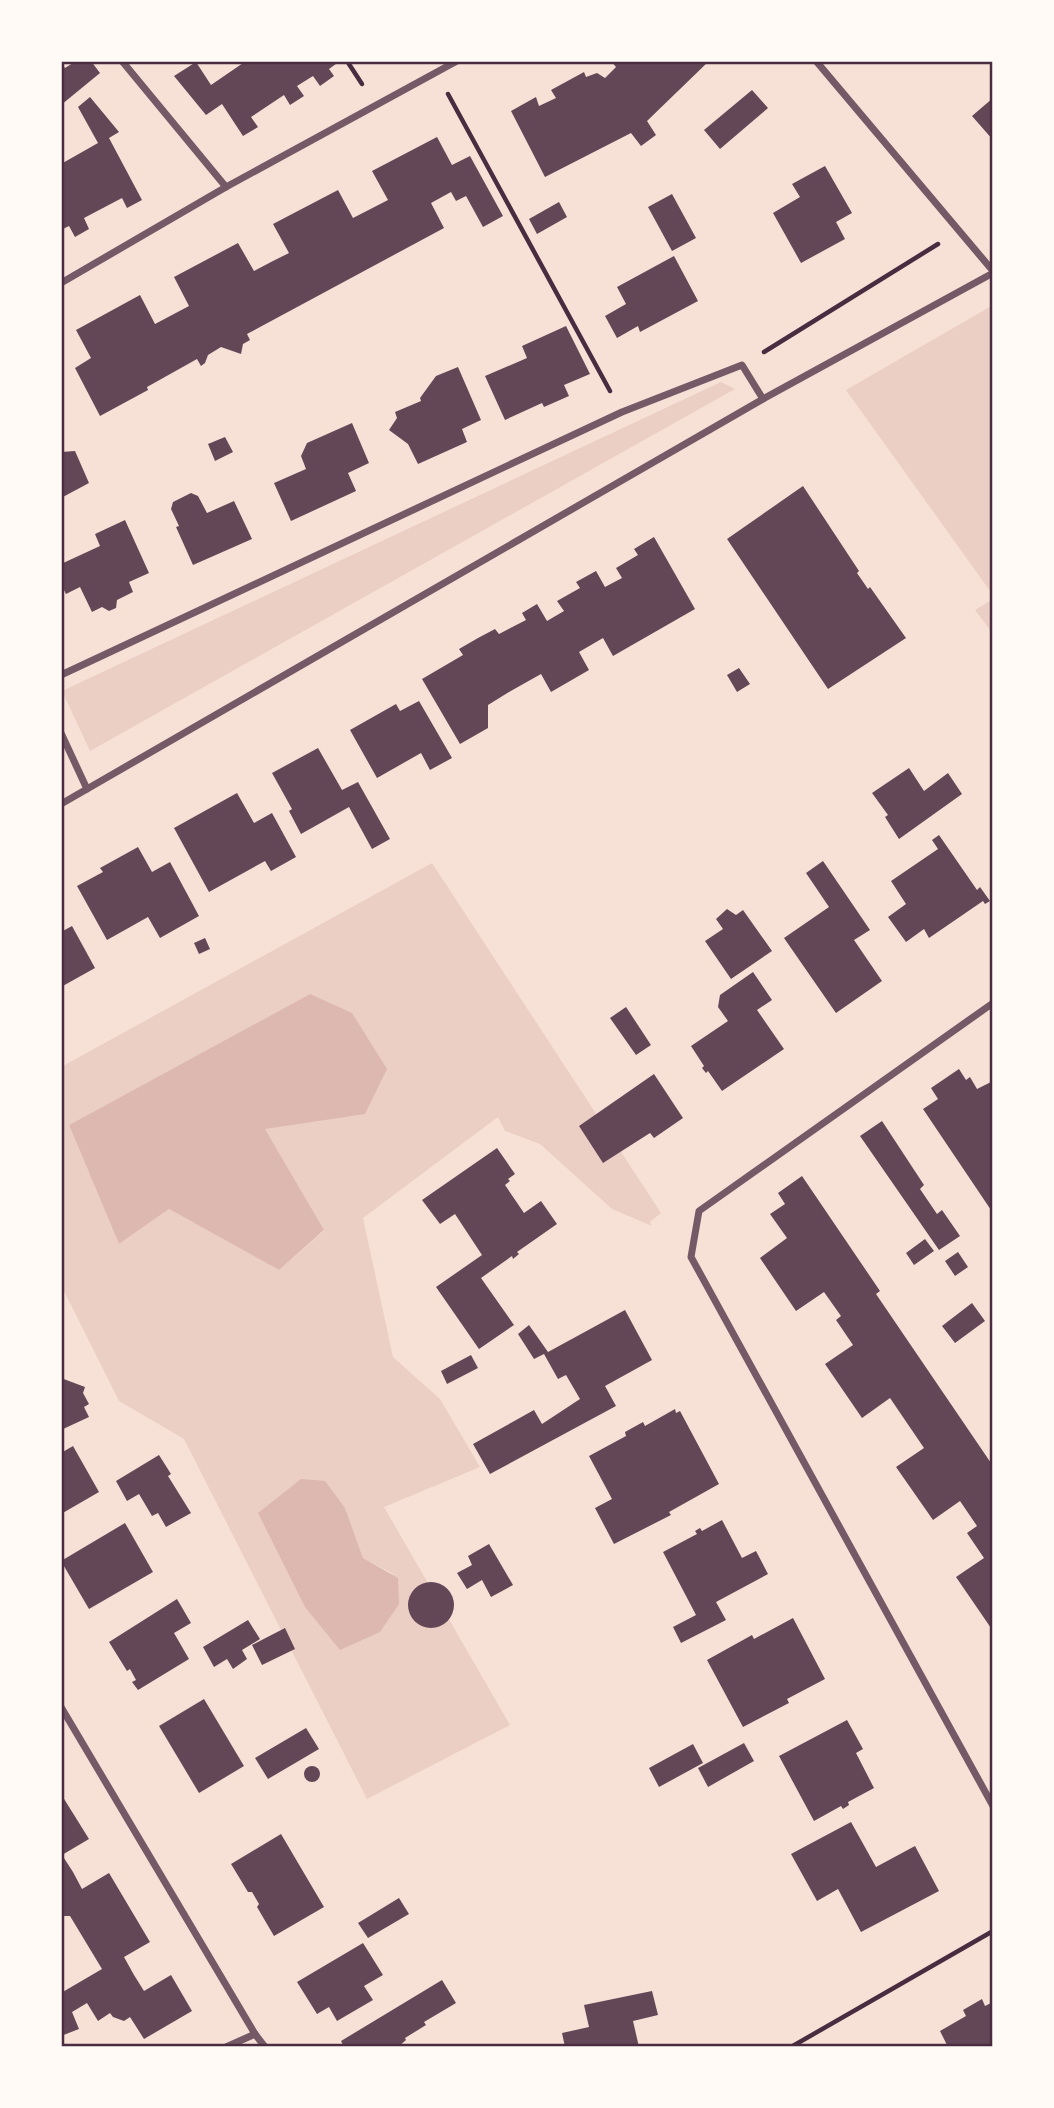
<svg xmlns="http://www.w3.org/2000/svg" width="1054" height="2108" font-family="Lora,serif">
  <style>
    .green { fill: #ebcfc5; fill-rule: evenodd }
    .water { fill: #dcb8b0 }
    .building { fill: #644757 }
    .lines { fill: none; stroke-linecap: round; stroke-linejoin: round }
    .path { stroke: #4a2c40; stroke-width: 4.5 }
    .minor { stroke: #755966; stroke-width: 7 }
    .neatline { fill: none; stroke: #4a2c40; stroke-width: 2.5 }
  </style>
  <rect width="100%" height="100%" fill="#f7e1d7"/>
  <g class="green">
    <polygon points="993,305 993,595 846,390"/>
    <polygon points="721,382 735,389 90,751 62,691"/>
    <polygon points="993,599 993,634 975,610"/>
    <path d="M432,863L661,1213L650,1222L652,1226L612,1209L540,1144L505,1131L498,1117L363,1218L393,1357L440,1399L480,1467L384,1507L510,1725L367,1799L184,1439L119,1401L61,1285V1067ZM310,994L265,1129L324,1231L279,1270L169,1209L119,1244L69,1125ZM345,1508L363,1558L395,1575L270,1540Z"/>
  </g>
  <g class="water">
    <polygon points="310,994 352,1013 387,1069 365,1114 265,1129 324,1230 279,1270 169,1209 119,1244 69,1125"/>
    <polygon points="301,1479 325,1481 345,1508 363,1558 398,1578 399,1604 380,1632 340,1650 305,1607 258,1513"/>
  </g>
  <g class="building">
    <polygon points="76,61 91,61 100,73 61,105 61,63 65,68"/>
    <polygon points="246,61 340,61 329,69 334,76 320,86 313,76 297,86 304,96 290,105 284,95 251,117 258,127 243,136 222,104 206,115 174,76 196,62 211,85"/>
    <polygon points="611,61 709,61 647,121 656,135 641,146 631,133 545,177 511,111 536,97 539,106 556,98 551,90 584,72 586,77 597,73 605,78 616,67"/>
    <polygon points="752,90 768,108 720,149 704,130"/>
    <polygon points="90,97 119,132 109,138 142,200 127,208 122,198 84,218 89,229 75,237 69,226 61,230 61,164 98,143 78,107"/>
    <polygon points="993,98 993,140 972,116"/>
    <polygon points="437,137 452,165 470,156 503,216 483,227 466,196 456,201 451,192 431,203 444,228 247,334 250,340 243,344 241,354 221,347 208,355 205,363 201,366 197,359 147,387 148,390 100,416 75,368 91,358 76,330 140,295 155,324 189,306 174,277 238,243 254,271 271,262 289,253 273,224 338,190 353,218 388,200 372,171"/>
    <polygon points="825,166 852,213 836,222 845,239 801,263 773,213 800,197 792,184"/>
    <polygon points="672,194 696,238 672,251 648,207"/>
    <polygon points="559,202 567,217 537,234 529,219"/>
    <polygon points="674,256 698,301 640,332 638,326 617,338 605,316 626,304 617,287"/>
    <polygon points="566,326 590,374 564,385 569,396 544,407 542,403 505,420 485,376 527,358 522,346"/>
    <polygon points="458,367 481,420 462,429 467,442 418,464 408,444 389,430 397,418 395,412 421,401 420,398 436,376"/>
    <polygon points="352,423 369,463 348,473 356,491 291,521 274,483 306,469 301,456 307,443"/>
    <polygon points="225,437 233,452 215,461 208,444"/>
    <polygon points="75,451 89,483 61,498 61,452"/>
    <polygon points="803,486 859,571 857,573 868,589 870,587 906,638 828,689 727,539"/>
    <polygon points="191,493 198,496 207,513 234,501 252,539 193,565 176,527 179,526 171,509 173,502"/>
    <polygon points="125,520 149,573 129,582 133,592 117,600 116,608 109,611 102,607 92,612 80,587 66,594 61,584 61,564 100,546 95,534"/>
    <polygon points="654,537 695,609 613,656 603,638 579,652 589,670 551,692 541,674 509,692 488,705 488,728 460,744 422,679 463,655 459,649 478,638 495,629 499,634 526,620 522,613 537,604 547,621 564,611 557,601 580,588 576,582 596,571 605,587 622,578 616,568 638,555 634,549"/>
    <polygon points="739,668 750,684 737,692 727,675"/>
    <polygon points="419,701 452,758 430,770 421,753 377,778 350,730 396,704 400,711"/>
    <polygon points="318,748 342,790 358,782 390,839 372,849 349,807 301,834 289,811 292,809 272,773"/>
    <polygon points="909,768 924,791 948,773 962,794 899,839 885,817 888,815 872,793"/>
    <polygon points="237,793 254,823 272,813 296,857 271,871 265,861 209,892 174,828"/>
    <polygon points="939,835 977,890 980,887 990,901 985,904 983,901 929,938 924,929 906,942 888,917 906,904 891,881 938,849 932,840"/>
    <polygon points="138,847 152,872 170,862 199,916 160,938 148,917 107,940 77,886 103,872 100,868"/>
    <polygon points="823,861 870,930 854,940 882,981 836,1013 784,938 829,907 806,873"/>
    <polygon points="727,909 736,915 743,910 772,951 731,979 705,941 723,929 716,919"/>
    <polygon points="72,926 95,968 61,987 61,932"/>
    <polygon points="205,938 210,949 199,954 194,943"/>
    <polygon points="753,972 772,1000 757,1010 784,1049 722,1091 708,1071 706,1073 702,1068 704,1066 691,1046 728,1021 718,1007 720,995"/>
    <polygon points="626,1007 651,1045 636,1055 610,1018"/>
    <polygon points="959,1069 966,1080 970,1077 977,1089 993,1081 993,1213 923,1109 938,1099 931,1088"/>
    <polygon points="654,1074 683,1118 654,1138 650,1133 603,1163 579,1126"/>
    <polygon points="882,1121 924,1185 920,1189 937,1214 942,1210 960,1236 939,1250 860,1136"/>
    <polygon points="497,1148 515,1174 508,1179 510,1181 505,1185 524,1213 541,1201 557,1224 517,1252 519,1254 513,1259 512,1256 481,1278 514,1325 479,1349 436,1287 482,1255 455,1214 440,1224 422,1200"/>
    <polygon points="802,1176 880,1291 876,1294 993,1466 993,1631 956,1577 984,1558 967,1533 977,1526 960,1501 933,1520 896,1467 924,1448 890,1398 862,1418 825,1364 853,1345 836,1320 841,1316 824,1292 796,1311 760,1258 787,1238 770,1214 785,1204 778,1193"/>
    <polygon points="925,1239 934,1251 914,1265 906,1253"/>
    <polygon points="958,1252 968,1267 955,1276 945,1261"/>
    <polygon points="972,1303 985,1321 955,1343 942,1326"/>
    <polygon points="625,1310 652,1360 605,1386 616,1406 490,1474 473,1444 534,1410 542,1424 580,1399 566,1375 558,1379 544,1354 534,1359 518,1334 529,1325 548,1352"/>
    <polygon points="471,1355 478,1368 447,1384 441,1371"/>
    <polygon points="61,1378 85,1387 83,1393 89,1404 84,1407 89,1417 61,1430"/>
    <polygon points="675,1409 676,1413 680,1411 719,1484 669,1512 671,1515 614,1544 595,1508 612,1499 589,1456 626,1436 625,1432 643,1422 645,1426"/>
    <polygon points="73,1446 99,1492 61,1514 61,1453"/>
    <polygon points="159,1455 171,1474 168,1476 191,1513 166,1527 158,1513 152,1516 139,1494 127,1501 116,1481"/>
    <polygon points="722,1520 742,1558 756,1551 768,1574 716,1602 726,1620 681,1643 673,1627 696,1615 663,1552 697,1534 695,1531 700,1528 702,1531"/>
    <polygon points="125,1523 153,1572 89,1609 61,1561"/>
    <polygon points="489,1544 513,1585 491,1597 482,1580 467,1589 457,1573 472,1565 468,1556"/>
    <circle cx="431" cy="1605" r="23"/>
    <polygon points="177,1599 191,1623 174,1633 189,1659 138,1690 132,1682 136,1680 130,1669 127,1671 109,1642"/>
    <polygon points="793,1618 825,1679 787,1699 789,1703 743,1727 707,1660 752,1635 754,1639"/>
    <polygon points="248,1620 260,1639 242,1650 247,1659 233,1669 227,1659 214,1667 203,1647"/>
    <polygon points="285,1628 295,1649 262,1665 252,1645"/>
    <polygon points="204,1699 244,1766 199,1793 159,1726"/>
    <polygon points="847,1720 863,1749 856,1753 874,1788 848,1802 849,1805 843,1809 841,1806 814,1821 779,1756"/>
    <polygon points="306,1728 319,1749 268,1779 255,1758"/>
    <polygon points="744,1743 754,1761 708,1787 698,1768"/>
    <polygon points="693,1744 703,1763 659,1787 649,1768"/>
    <circle cx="312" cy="1774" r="8"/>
    <polygon points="61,1794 89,1839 62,1855 73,1872 82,1889 109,1873 150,1942 124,1957 134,1975 144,1991 171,1975 192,2011 144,2039 130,2017 124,2021 113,2017 110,2013 98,2021 87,2003 72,2012 79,2029 61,2036 61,1993 102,1969 70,1916 61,1916"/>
    <polygon points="851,1822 876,1867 915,1846 939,1891 861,1932 838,1889 817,1901 791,1854"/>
    <polygon points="281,1834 324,1907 274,1936 257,1907 259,1904 252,1892 248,1892 231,1864"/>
    <polygon points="399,1898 409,1914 368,1938 358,1923"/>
    <polygon points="363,1943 383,1975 364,1986 373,2000 337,2021 329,2007 317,2014 297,1982"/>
    <polygon points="442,1980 456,2003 424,2022 426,2025 405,2038 406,2040 398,2047 344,2047 341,2041"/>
    <polygon points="652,1991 658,2015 633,2021 639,2047 565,2047 562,2033 589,2027 584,2005"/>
    <polygon points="982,1999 985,2006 993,2002 993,2047 948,2047 940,2031 966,2016 963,2010"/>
  </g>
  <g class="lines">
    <g class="path">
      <polyline points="347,61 362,84"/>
      <polyline points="448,94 610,391"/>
      <polyline points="764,352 938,244"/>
      <polyline points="791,2047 993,1931"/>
    </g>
    <g class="minor">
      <polyline points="122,61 226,187"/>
      <polyline points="816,61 993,271"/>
      <polyline points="61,283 226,187 457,61"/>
      <polyline points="61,675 622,412 742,365 763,399"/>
      <polyline points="61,733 87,789"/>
      <polyline points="61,804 763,399 993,273"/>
      <polyline points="993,1003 699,1211 691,1257 993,1806"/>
      <polyline points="61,1707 255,2034 265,2047"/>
      <polyline points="226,2047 255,2034"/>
    </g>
  </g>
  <rect width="1054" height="2108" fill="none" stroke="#fffaf5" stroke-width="126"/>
  <rect x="63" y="63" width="928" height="1982" class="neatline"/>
</svg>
